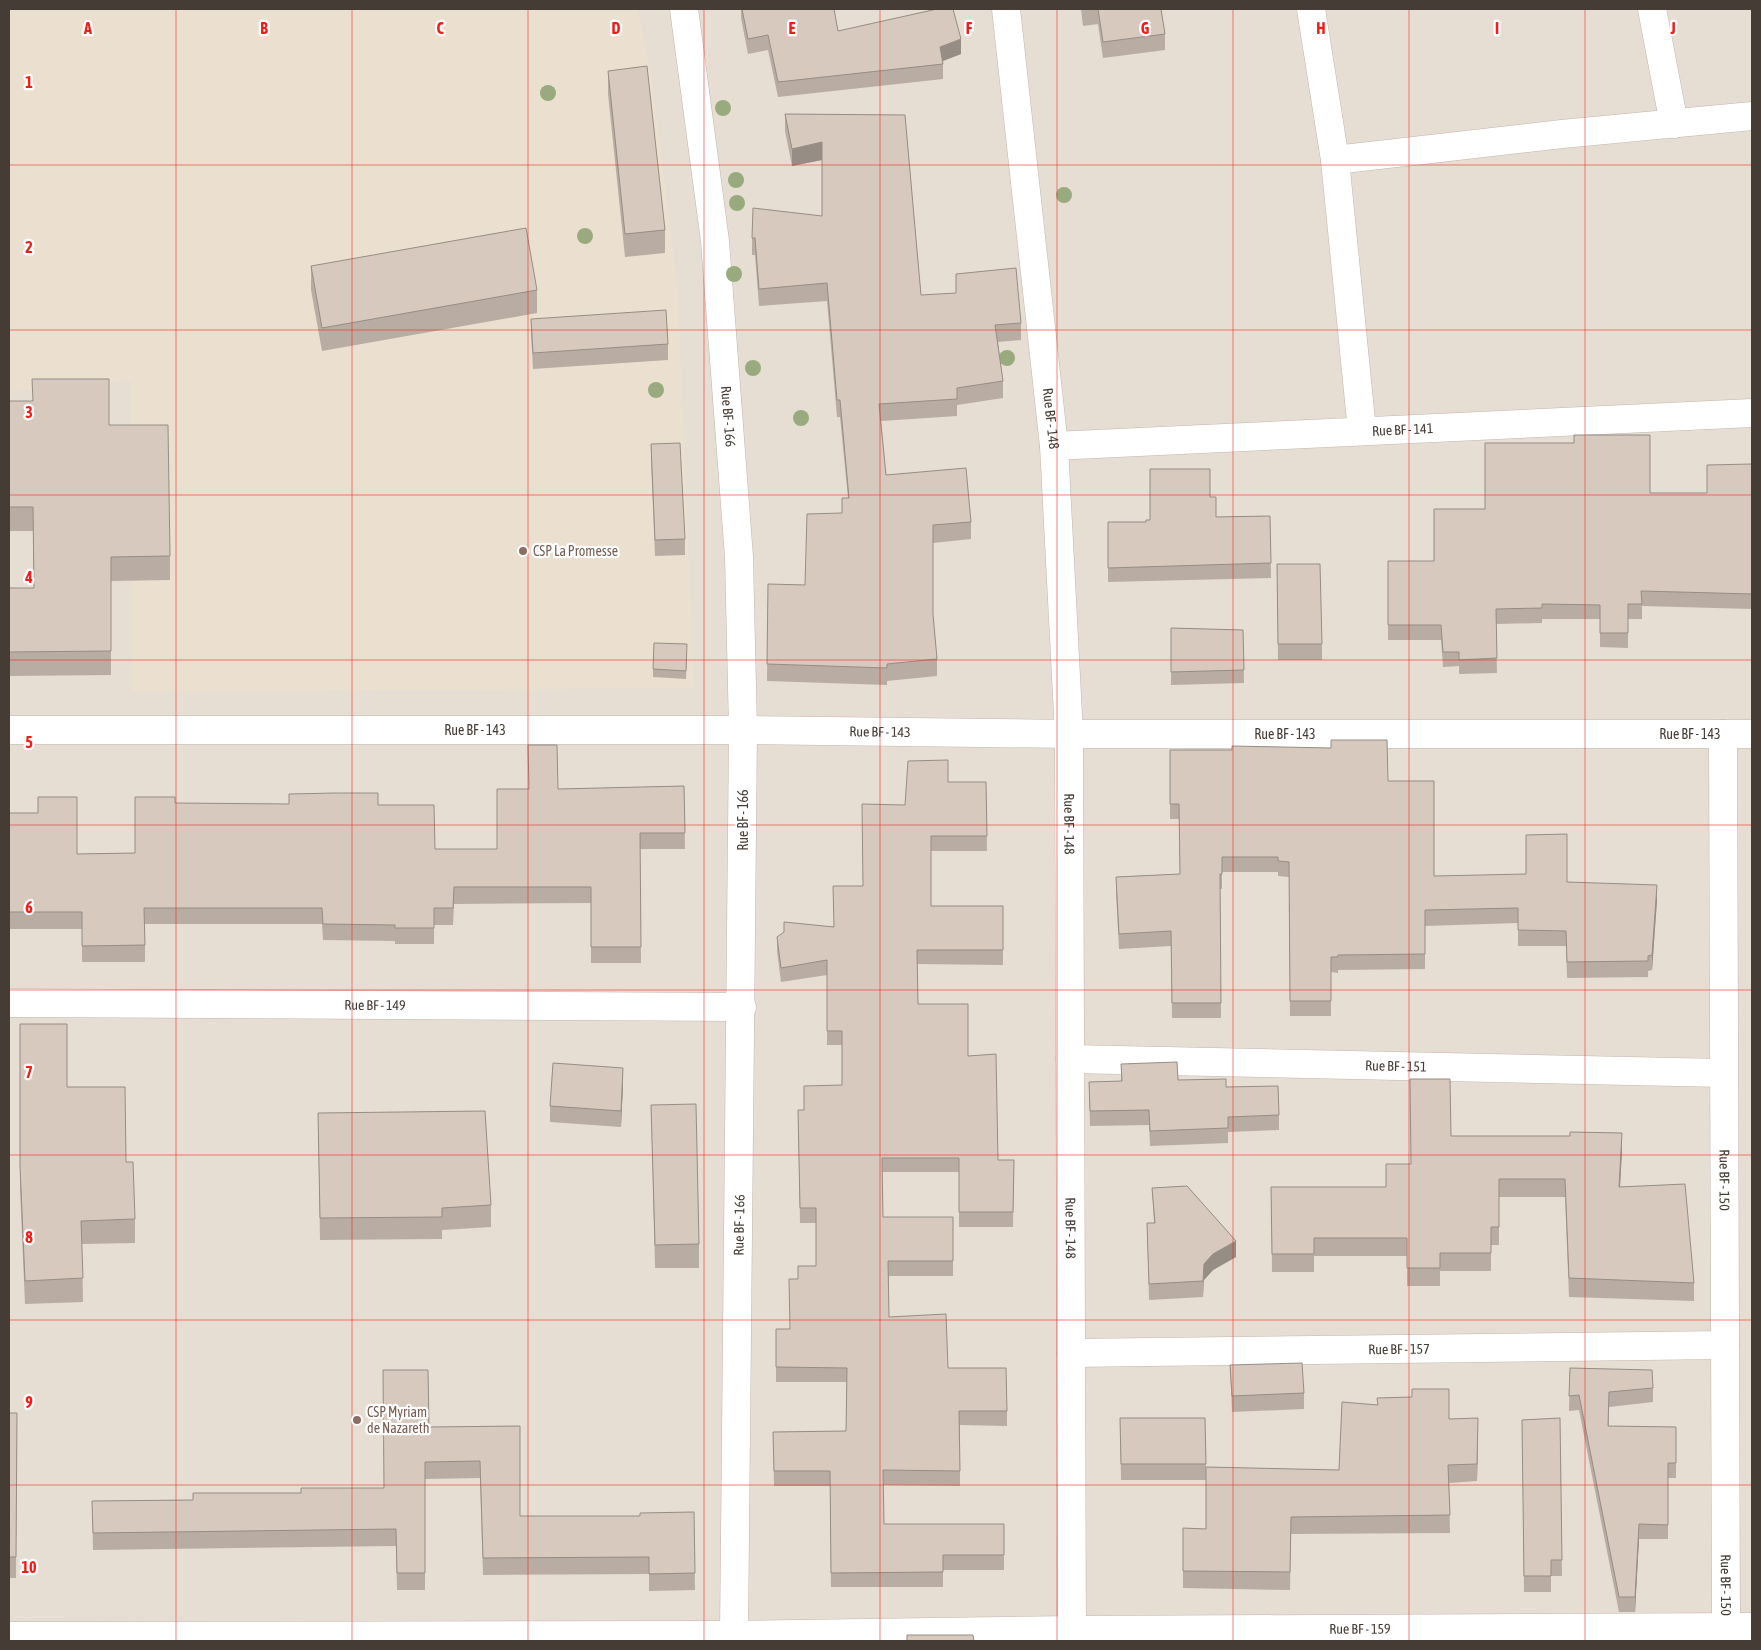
<svg xmlns="http://www.w3.org/2000/svg" width="1761" height="1650" font-family="'Asap Condensed',sans-serif">
  <style>
    .residential { fill: #e6ded3 }
    .education { fill: #ebe0cf }
    .lines { fill: none; stroke-linecap: round; stroke-linejoin: round }
    .street-casing { stroke: #c1b6ab; stroke-width: 29 }
    .street { stroke: #fff; stroke-width: 28 }
    .tree { fill: #99ab7e }
    .wall { fill: #b9ada3 }
    .shaded-wall { fill: #968d85 }
    .building { fill: #d7c9be; stroke: #968d85 }
    .grid { fill: none; stroke: #f71b17; stroke-width: 1; stroke-opacity: 0.55 }
    .education-dot { fill: #8d6e63; stroke: #fff; stroke-width: 2 }
    .labels { text-anchor: middle; dominant-baseline: central; stroke-width: 4.5; stroke-linejoin: round; paint-order: stroke }
    .street-label { font-size: 14px; fill: #453c35; stroke: #fff }
    .education-label { font-size: 14px; fill: #785e54; stroke: #fff; text-anchor: start }
    .grid-label { font-size: 16px; text-anchor: middle; font-weight: bold; fill: #f71b17; stroke: #fff; stroke-width: 4.5; stroke-linejoin: round; paint-order: stroke }
  </style>
  <rect width="100%" height="100%" fill="#f2ede5"/>
  <rect class="residential" x="9" y="9" width="1743" height="1632"/>
  <polygon class="education" points="9,9 637,9 652,79 678,296 694,688 132,692 131,380 9,392"/>
  <g class="lines">
    <defs>
      <g id="street">
        <path id="s1" d="M684,9L715,241L739,557L743,730L734,1635"/>
        <path id="s2" d="M1006,9L1054,446L1069,734L1072,1641"/>
        <polyline points="1311,9 1335,160 1362,431"/>
        <polyline points="1652,9 1674,124"/>
        <polyline points="1335,160 1562,134 1752,116"/>
        <path id="s3" d="M1054,446L1752,413"/>
        <path id="s4" d="M9,730H743L1069,734H1752"/>
        <path id="s5" d="M1723,734L1726,1627"/>
        <path id="s6" d="M9,1003L742,1007"/>
        <path id="s7" d="M1070,1059L1723,1073"/>
        <path id="s8" d="M1071,1353L1725,1345"/>
        <path id="s9" d="M9,1636L734,1635L1072,1630L1752,1627"/>
      </g>
    </defs>
    <use href="#street" class="street-casing"/>
    <use href="#street" class="street"/>
  </g>
  <g class="tree">
    <circle cx="548" cy="93" r="8"/>
    <circle cx="723" cy="108" r="8"/>
    <circle cx="736" cy="180" r="8"/>
    <circle cx="1064" cy="195" r="8"/>
    <circle cx="737" cy="203" r="8"/>
    <circle cx="585" cy="236" r="8"/>
    <circle cx="734" cy="274" r="8"/>
    <circle cx="1007" cy="358" r="8"/>
    <circle cx="753" cy="368" r="8"/>
    <circle cx="656" cy="390" r="8"/>
    <circle cx="801" cy="418" r="8"/>
  </g>
  <g class="wall">
    <polygon points="741,9 834,9 838,31 961,54 943,61 943,79 778,97 768,50 748,54 741,18"/>
    <polygon points="1081,9 1161,9 1165,34 1165,50 1103,58 1098,24 1083,26"/>
    <polygon points="608,71 665,230 665,253 625,257 608,94"/>
    <polygon points="785,114 905,115 921,295 1021,323 1021,340 998,342 1003,381 1003,398 957,405 957,416 881,421 886,475 971,522 971,539 933,543 933,614 937,659 937,676 887,681 887,685 767,681 768,584 805,585 842,513 842,498 848,498 840,417 837,417 827,301 759,306 755,255 752,255 752,238 822,216 822,160 792,166 785,131"/>
    <polygon points="311,266 537,290 537,313 322,351 311,290"/>
    <polygon points="531,319 668,344 668,360 533,369 531,335"/>
    <polygon points="9,401 109,425 170,556 170,580 111,581 111,675 9,676 9,588 34,588 33,531 9,531"/>
    <polygon points="651,444 685,539 685,555 655,556 651,460"/>
    <polygon points="1752,464 1752,609 1642,606 1642,619 1628,619 1628,648 1600,647 1600,619 1542,619 1542,623 1496,624 1497,673 1459,674 1459,666 1443,667 1441,640 1388,640 1388,561 1434,561 1650,493 1707,493"/>
    <polygon points="1210,497 1216,517 1270,516 1271,578 1108,582 1108,522 1146,522"/>
    <polygon points="1277,564 1322,644 1322,660 1278,660"/>
    <polygon points="1171,628 1243,630 1244,683 1171,685"/>
    <polygon points="687,652 686,679 653,677 653,669"/>
    <polygon points="1170,750 1388,781 1434,876 1567,882 1657,900 1652,970 1648,971 1648,977 1567,978 1566,946 1518,946 1518,923 1425,926 1425,969 1338,970 1338,973 1331,972 1331,1016 1290,1016 1289,877 1278,876 1278,872 1222,872 1222,889 1220,889 1221,1018 1172,1018 1171,946 1119,949 1116,892 1116,877 1180,874 1179,819 1170,819"/>
    <polygon points="948,782 986,782 987,851 931,851 931,906 1003,906 1003,965 917,964 918,1004 968,1056 998,1160 1014,1160 1013,1227 959,1227 959,1172 882,1172 883,1217 953,1217 953,1276 889,1276 889,1317 948,1368 1007,1411 1007,1426 960,1425 960,1486 883,1485 884,1524 1004,1524 1004,1570 943,1570 943,1587 831,1587 830,1486 774,1486 773,1432 846,1431 847,1382 776,1382 776,1329 790,1329 798,1279 798,1266 816,1266 816,1223 800,1223 798,1110 804,1110 842,1085 842,1045 827,1045 827,975 781,982 777,951 777,937 833,927 863,886 905,805"/>
    <polygon points="684,786 685,849 640,849 641,963 591,963 591,903 454,904 453,925 434,925 434,944 395,944 395,941 323,940 322,924 145,924 145,962 82,962 82,929 9,929 9,813 77,854 135,853 175,803 378,805 435,849 497,849 558,789"/>
    <polygon points="20,1024 67,1087 126,1162 135,1219 135,1243 82,1244 83,1302 25,1304 20,1189"/>
    <polygon points="1121,1064 1178,1080 1226,1087 1279,1115 1279,1130 1228,1132 1228,1143 1150,1146 1149,1125 1090,1126 1089,1082 1121,1081"/>
    <polygon points="623,1084 621,1127 550,1122 550,1106"/>
    <polygon points="651,1105 699,1244 699,1268 655,1268"/>
    <polygon points="318,1113 491,1205 491,1227 442,1230 442,1239 320,1240"/>
    <polygon points="1451,1136 1622,1151 1620,1186 1694,1283 1694,1301 1569,1297 1565,1197 1499,1197 1499,1245 1491,1245 1491,1271 1440,1271 1440,1286 1407,1286 1407,1256 1314,1256 1314,1272 1272,1272 1271,1187 1386,1187 1410,1164"/>
    <polygon points="1152,1188 1236,1257 1213,1270 1204,1280 1203,1297 1149,1300 1147,1223 1154,1223"/>
    <polygon points="1230,1365 1304,1393 1304,1409 1232,1412"/>
    <polygon points="1570,1368 1653,1388 1653,1402 1609,1407 1609,1426 1676,1427 1676,1478 1668,1478 1668,1539 1639,1539 1635,1612 1619,1612 1579,1410 1569,1411"/>
    <polygon points="9,1413 17,1413 16,1578 9,1578"/>
    <polygon points="1120,1418 1205,1418 1206,1467 1339,1470 1449,1419 1478,1435 1477,1481 1449,1483 1450,1533 1291,1534 1290,1590 1183,1588 1183,1528 1206,1529 1206,1480 1121,1480"/>
    <polygon points="1560,1418 1562,1576 1551,1576 1551,1592 1524,1592 1522,1420"/>
    <polygon points="520,1426 520,1516 640,1516 694,1512 695,1590 649,1591 649,1574 483,1575 480,1478 425,1479 425,1590 397,1590 396,1546 93,1550 92,1501 193,1500 301,1493 384,1488 429,1427"/>
  </g>
  <g class="shaded-wall">
    <polygon points="961,39 961,54 940,62 940,47"/>
    <polygon points="822,142 822,160 792,166 792,149"/>
    <polygon points="1657,885 1657,900 1652,970 1652,955"/>
    <polygon points="623,1068 623,1084 621,1127 621,1111"/>
    <polygon points="1622,1133 1622,1151 1619,1205 1619,1187"/>
    <polygon points="1236,1241 1236,1257 1213,1270 1204,1280 1203,1297 1204,1264 1213,1254"/>
    <polygon points="1478,1418 1478,1435 1477,1481 1477,1464"/>
    <polygon points="1639,1524 1639,1539 1635,1612 1635,1597"/>
  </g>
  <g class="building">
    <polygon points="742,9 834,9 838,31 937,9 953,9 961,39 940,47 943,64 778,82 768,35 748,39"/>
    <polygon points="1098,9 1161,9 1165,34 1103,42"/>
    <polygon points="647,66 665,230 625,234 608,71"/>
    <polygon points="785,114 905,115 921,295 956,293 956,274 1016,268 1021,323 995,325 1003,381 957,388 957,399 879,404 886,475 966,468 971,522 933,525 933,614 937,659 887,664 887,668 767,664 768,584 805,585 807,514 842,513 842,498 849,498 840,400 837,400 827,283 759,289 755,238 752,238 753,208 822,216 822,142 792,149"/>
    <polygon points="526,228 537,290 322,328 311,266"/>
    <polygon points="666,310 668,344 533,353 531,319"/>
    <polygon points="32,379 109,379 109,425 168,425 170,556 111,557 111,651 9,652 9,588 34,588 33,507 9,507 9,401 33,401"/>
    <polygon points="1574,435 1650,435 1650,493 1707,493 1707,465 1752,464 1752,594 1641,591 1642,604 1628,604 1628,633 1600,633 1600,605 1542,604 1542,608 1496,609 1497,658 1459,660 1459,652 1443,652 1441,625 1388,625 1388,561 1434,561 1434,509 1485,509 1485,443 1574,443"/>
    <polygon points="680,443 685,539 655,540 651,444"/>
    <polygon points="1150,469 1210,469 1210,497 1216,497 1216,517 1270,516 1271,563 1108,568 1108,522 1146,522 1146,520 1150,520"/>
    <polygon points="1277,564 1320,564 1322,644 1278,644"/>
    <polygon points="1171,628 1243,630 1244,670 1171,672"/>
    <polygon points="654,643 687,644 686,671 653,669"/>
    <polygon points="1331,740 1387,740 1388,781 1434,781 1434,876 1526,874 1526,835 1567,834 1567,882 1657,885 1652,955 1648,956 1648,961 1567,962 1566,931 1518,930 1518,908 1425,910 1425,954 1338,955 1338,957 1331,957 1331,1001 1290,1001 1289,862 1278,861 1278,857 1222,857 1222,874 1220,874 1221,1003 1172,1003 1171,931 1119,934 1116,877 1180,874 1179,804 1170,804 1170,750 1232,750 1232,746 1331,748"/>
    <polygon points="528,745 557,745 558,789 684,786 685,833 640,833 641,947 591,947 591,887 454,887 453,908 434,908 434,928 395,928 395,925 323,924 322,908 144,908 145,945 82,946 82,912 9,912 9,813 38,813 38,797 77,797 77,854 135,853 135,797 175,797 175,803 289,804 289,794 335,793 378,793 378,805 434,805 435,849 497,849 497,789 529,789"/>
    <polygon points="948,760 948,782 986,782 987,836 931,836 931,906 1003,906 1003,950 917,950 918,1004 968,1004 968,1056 996,1054 998,1160 1014,1160 1013,1212 959,1212 959,1158 882,1158 883,1217 953,1217 953,1261 888,1261 889,1317 946,1314 948,1368 1006,1368 1007,1411 959,1411 960,1471 883,1470 884,1524 1004,1524 1004,1555 943,1555 943,1572 831,1573 830,1471 774,1471 773,1432 846,1431 847,1368 776,1367 776,1329 790,1329 789,1279 798,1279 798,1266 816,1266 816,1208 800,1208 798,1110 804,1110 804,1086 842,1085 842,1031 827,1031 827,960 781,968 777,937 784,932 784,922 834,927 833,886 863,886 862,804 905,805 908,761"/>
    <polygon points="20,1024 67,1024 67,1087 125,1087 126,1162 133,1162 135,1219 81,1221 83,1278 25,1281 20,1166"/>
    <polygon points="1177,1062 1178,1080 1226,1079 1226,1087 1278,1086 1279,1115 1228,1117 1228,1128 1150,1131 1149,1110 1090,1111 1089,1082 1122,1081 1121,1064"/>
    <polygon points="553,1063 623,1068 621,1111 550,1106"/>
    <polygon points="1410,1079 1450,1079 1451,1136 1570,1136 1570,1132 1622,1133 1619,1187 1685,1184 1694,1283 1569,1278 1565,1179 1499,1179 1499,1227 1491,1227 1491,1253 1440,1253 1440,1268 1407,1268 1407,1238 1314,1238 1314,1254 1272,1254 1271,1187 1386,1187 1386,1164 1411,1164"/>
    <polygon points="696,1104 699,1244 655,1245 651,1105"/>
    <polygon points="485,1111 491,1205 442,1208 442,1217 320,1218 318,1113"/>
    <polygon points="1187,1186 1236,1241 1213,1254 1204,1264 1203,1281 1149,1284 1147,1223 1155,1223 1152,1188"/>
    <polygon points="1302,1363 1304,1393 1232,1396 1230,1365"/>
    <polygon points="1570,1368 1652,1370 1653,1388 1609,1392 1608,1426 1676,1427 1676,1463 1668,1463 1668,1525 1639,1524 1635,1597 1619,1597 1579,1395 1569,1396"/>
    <polygon points="383,1370 428,1370 429,1427 520,1426 520,1516 640,1516 640,1513 694,1512 695,1573 649,1574 649,1557 483,1558 480,1461 425,1462 425,1573 397,1573 396,1529 93,1533 92,1501 193,1500 193,1493 301,1493 301,1488 384,1488"/>
    <polygon points="1412,1389 1449,1389 1449,1419 1478,1418 1477,1464 1448,1465 1450,1515 1291,1517 1290,1572 1183,1571 1183,1528 1206,1529 1206,1467 1339,1470 1342,1402 1378,1405 1377,1398 1412,1397"/>
    <polygon points="9,1413 17,1413 16,1557 9,1557"/>
    <polygon points="1120,1418 1205,1418 1206,1464 1121,1464"/>
    <polygon points="1560,1418 1562,1560 1551,1560 1551,1576 1524,1576 1522,1420"/>
    <polygon points="907,1635 973,1635 974,1641 907,1641"/>
  </g>
  <path class="grid" d="M176,9V1641M352,9V1641M528,9V1641M704,9V1641M880,9V1641M1057,9V1641M1233,9V1641M1409,9V1641M1585,9V1641M9,165H1752M9,330H1752M9,495H1752M9,660H1752M9,825H1752M9,990H1752M9,1155H1752M9,1320H1752M9,1485H1752"/>
  <g class="education-dot">
    <circle cx="523" cy="551" r="5"/>
    <circle cx="357" cy="1420" r="5"/>
  </g>
  <g class="labels">
    <g class="street-label">
      <text stroke="none"><textPath href="#s1" startOffset="410">Rue BF - 166</textPath></text>
      <text stroke="none"><textPath href="#s2" startOffset="412">Rue BF - 148</textPath></text>
      <text stroke="none"><textPath href="#s3" startOffset="349">Rue BF - 141</textPath></text>
      <text stroke="none"><textPath href="#s4" startOffset="466">Rue BF - 143</textPath></text>
      <text stroke="none"><textPath href="#s4" startOffset="871">Rue BF - 143</textPath></text>
      <text stroke="none"><textPath href="#s4" startOffset="1276">Rue BF - 143</textPath></text>
      <text stroke="none"><textPath href="#s4" startOffset="1681">Rue BF - 143</textPath></text>
      <text transform="translate(743 820) rotate(-90)">Rue BF - 166</text>
      <text stroke="none"><textPath href="#s2" startOffset="818">Rue BF - 148</textPath></text>
      <text stroke="none"><textPath href="#s6" startOffset="366">Rue BF - 149</textPath></text>
      <text stroke="none"><textPath href="#s7" startOffset="326">Rue BF - 151</textPath></text>
      <text stroke="none"><textPath href="#s5" startOffset="446">Rue BF - 150</textPath></text>
      <text transform="translate(739 1225) rotate(-89)">Rue BF - 166</text>
      <text stroke="none"><textPath href="#s2" startOffset="1222">Rue BF - 148</textPath></text>
      <text stroke="none"><textPath href="#s8" startOffset="328">Rue BF - 157</textPath></text>
      <text stroke="none"><textPath href="#s5" startOffset="851">Rue BF - 150</textPath></text>
      <text stroke="none"><textPath href="#s9" startOffset="1351">Rue BF - 159</textPath></text>
    </g>
    <g class="education-label">
      <text x="533" y="551">CSP La Promesse</text>
      <text x="367" y="1412">CSP Myriam<tspan x="367" dy="16">de Nazareth</tspan></text>
    </g>
  </g>
  <g class="grid-label">
    <text x="88" y="34">A</text>
    <text x="264" y="34">B</text>
    <text x="440" y="34">C</text>
    <text x="616" y="34">D</text>
    <text x="792" y="34">E</text>
    <text x="969" y="34">F</text>
    <text x="1145" y="34">G</text>
    <text x="1321" y="34">H</text>
    <text x="1497" y="34">I</text>
    <text x="1673" y="34">J</text>
    <text x="29" y="88">1</text>
    <text x="29" y="253">2</text>
    <text x="29" y="418">3</text>
    <text x="29" y="583">4</text>
    <text x="29" y="748">5</text>
    <text x="29" y="913">6</text>
    <text x="29" y="1078">7</text>
    <text x="29" y="1243">8</text>
    <text x="29" y="1408">9</text>
    <text x="29" y="1573">10</text>
  </g>
  <rect width="1761" height="1650" fill="none" stroke="#453c35" stroke-width="20"/>
</svg>
